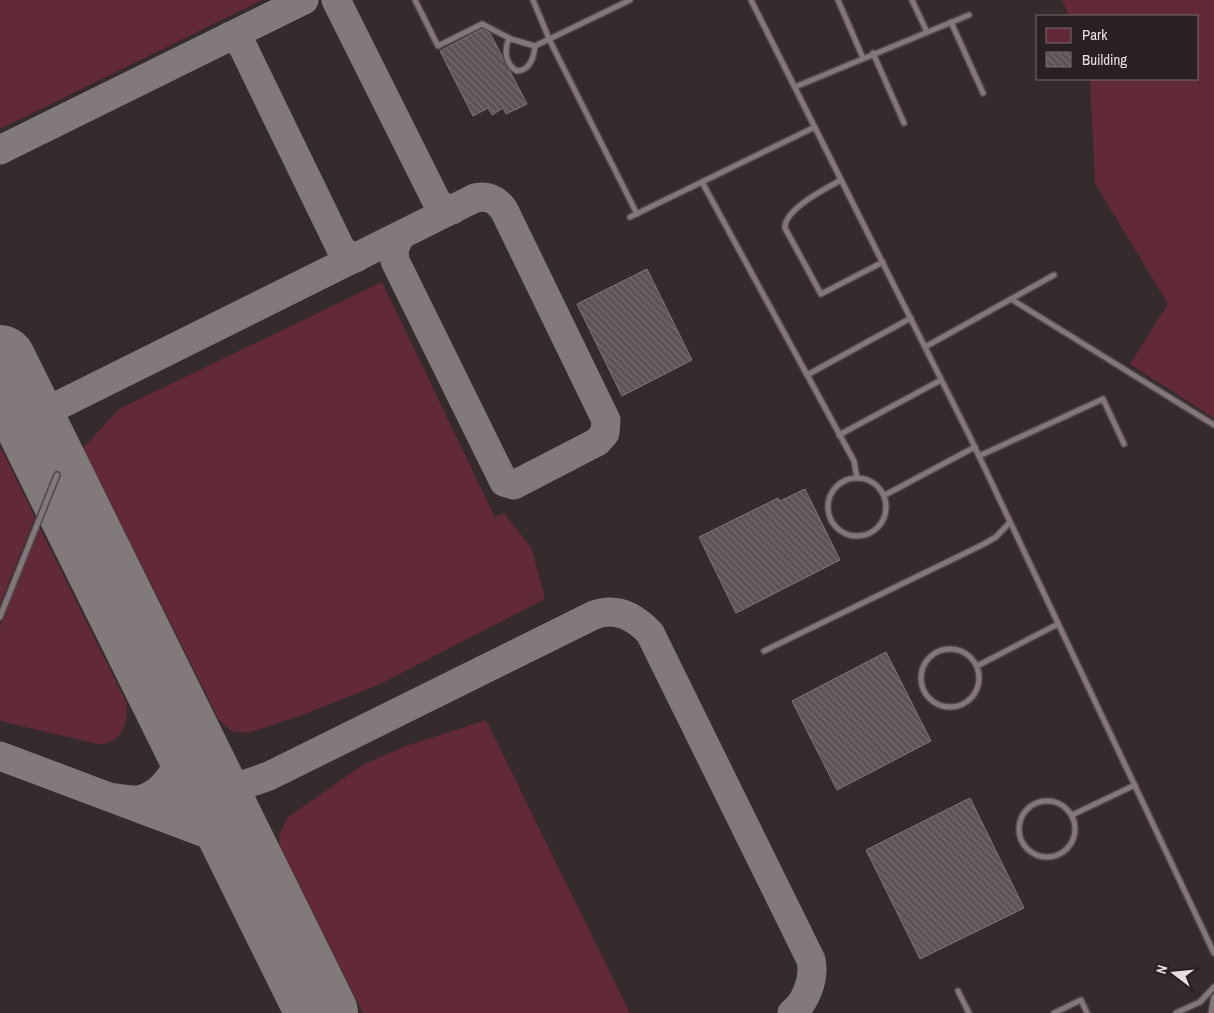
<svg xmlns="http://www.w3.org/2000/svg" width="1214" height="1013" font-family="'Archivo Narrow',sans-serif">
  <style>
    .green { fill: #622a38 }
    .lines { fill: none; stroke-linecap: round; stroke-linejoin: round }
    .taxiway { stroke: #82797a; stroke-width: 29 }
    .runway { stroke: #82797a; stroke-width: 72 }
    .building { fill: url(#building-back-hatch); stroke: #817577 }
    .service-casing { stroke: #514749; stroke-width: 8 }
    .service { stroke: #84777a; stroke-width: 5 }
  </style>
  <defs>
    <pattern id="building-back-hatch" width="6" height="6" patternUnits="userSpaceOnUse" patternTransform="scale(1.25)"><rect width="6" height="6" fill="#5e5254"/><path d="M-1 5l2 2M0 0l6 6M5-1l2 2" fill="none" stroke="#756a6c"/></pattern>
  </defs>
  <rect width="100%" height="100%" fill="#352a2c"/>
  <g class="green">
    <polygon points="0,0 262,0 0,129"/>
    <polygon points="1062,0 1214,0 1214,418 1130,364 1168,304 1095,183 1090,79 1198,79 1198,16 1069,16"/>
    <polygon points="382,282 495,517 504,513 532,549 545,599 378,685 305,714 247,733 231,731 219,720 83,448 119,409"/>
    <polygon points="0,446 35,517 0,604"/>
    <path d="M40,528L127,704C128,725 121,744 98,744L0,721V627Z"/>
    <polygon points="486,720 630,1013 363,1013 280,846 279,837 287,818 364,764 406,746"/>
  </g>
  <g class="lines">
    <g class="taxiway">
      <polyline points="336,0 438,204 452,210"/>
      <polyline points="231,36 242,45 342,251 356,258"/>
      <polyline points="0,150 304,0"/>
      <path d="M25,411L39,415L475,198C488,195 497,200 504,210L606,420L605,433L597,442L514,485L504,482L395,261L394,250L400,236"/>
      <polyline points="0,756 210,835 229,845 247,860"/>
      <path d="M109,797C170,807 211,797 269,776L594,615C616,607 634,616 650,633L811,960C815,978 806,1002 792,1013"/>
      <path d="M135,801C167,795 180,766 186,737"/>
    </g>
    <polyline class="runway" points="0,361 322,1013"/>
  </g>
  <g class="building">
    <polygon points="482,29 490,33 527,104 506,114 503,108 492,115 488,108 473,116 440,51"/>
    <polygon points="647,269 692,360 622,396 577,304"/>
    <polygon points="805,489 840,560 736,613 699,537 778,498 780,501"/>
    <polygon points="886,652 931,741 837,790 792,701"/>
    <polygon points="970,798 1024,908 920,959 866,850"/>
  </g>
  <g class="lines">
    <defs>
      <g id="service">
        <polyline points="415,0 438,46 482,24 511,39 535,46 630,0"/>
        <polyline points="533,0 550,41 637,214"/>
        <polyline points="751,0 970,437 1214,953"/>
        <polyline points="838,0 863,58"/>
        <polyline points="912,0 927,32"/>
        <polyline points="951,22 983,93"/>
        <path d="M509,38C504,50 505,64 517,71C530,70 534,57 535,46"/>
        <polyline points="873,53 904,123"/>
        <polyline points="795,87 969,15"/>
        <path d="M841,180C827,188 784,209 785,228L821,294L883,262"/>
        <polyline points="702,182 854,461 857,478"/>
        <polyline points="630,217 815,127"/>
        <polyline points="1011,299 1214,425"/>
        <polyline points="925,347 1054,275"/>
        <polyline points="807,375 911,318"/>
        <polyline points="839,435 941,380"/>
        <polyline points="979,456 1103,399 1124,444"/>
        <circle cx="857" cy="507" r="29"/>
        <polyline points="885,495 975,447"/>
        <polyline points="0,617 57,475"/>
        <circle cx="950" cy="678" r="29"/>
        <polyline points="764,651 984,544 996,537 1010,522"/>
        <polyline points="977,666 1058,624"/>
        <circle cx="1047" cy="829" r="28"/>
        <polyline points="1072,815 1135,785"/>
        <polyline points="958,991 969,1013"/>
        <polyline points="1054,1013 1081,1000 1087,1013"/>
        <polyline points="1176,1013 1200,1002 1214,987"/>
        <polyline points="1211,1013 1214,997"/>
      </g>
    </defs>
    <use href="#service" class="service-casing"/>
    <use href="#service" class="service"/>
  </g>
  <rect x="1036" y="15" width="162" height="65" fill="#2a2022" stroke="#766c6e"/>
  <rect x="1046" y="28" width="25" height="15" fill="#622a38" stroke="#766c6e"/>
  <text x="1082" y="40" font-size="15" fill="#e7dfe0">Park</text>
  <rect x="1046" y="52" width="25" height="15" fill="url(#building-back-hatch)" stroke="#766c6e"/>
  <text x="1082" y="65" font-size="15" fill="#e7dfe0">Building</text>
  <g transform="translate(1174 973) rotate(286)" stroke="#2a2022" stroke-width="4" paint-order="stroke">
  <path d="M0-4L9 19L0 12L-9 19Z" fill="#e7dfe0"/>
  <text y="-8" font-size="14" font-weight="bold" text-anchor="middle" fill="#e7dfe0">N</text>
  </g>
</svg>
